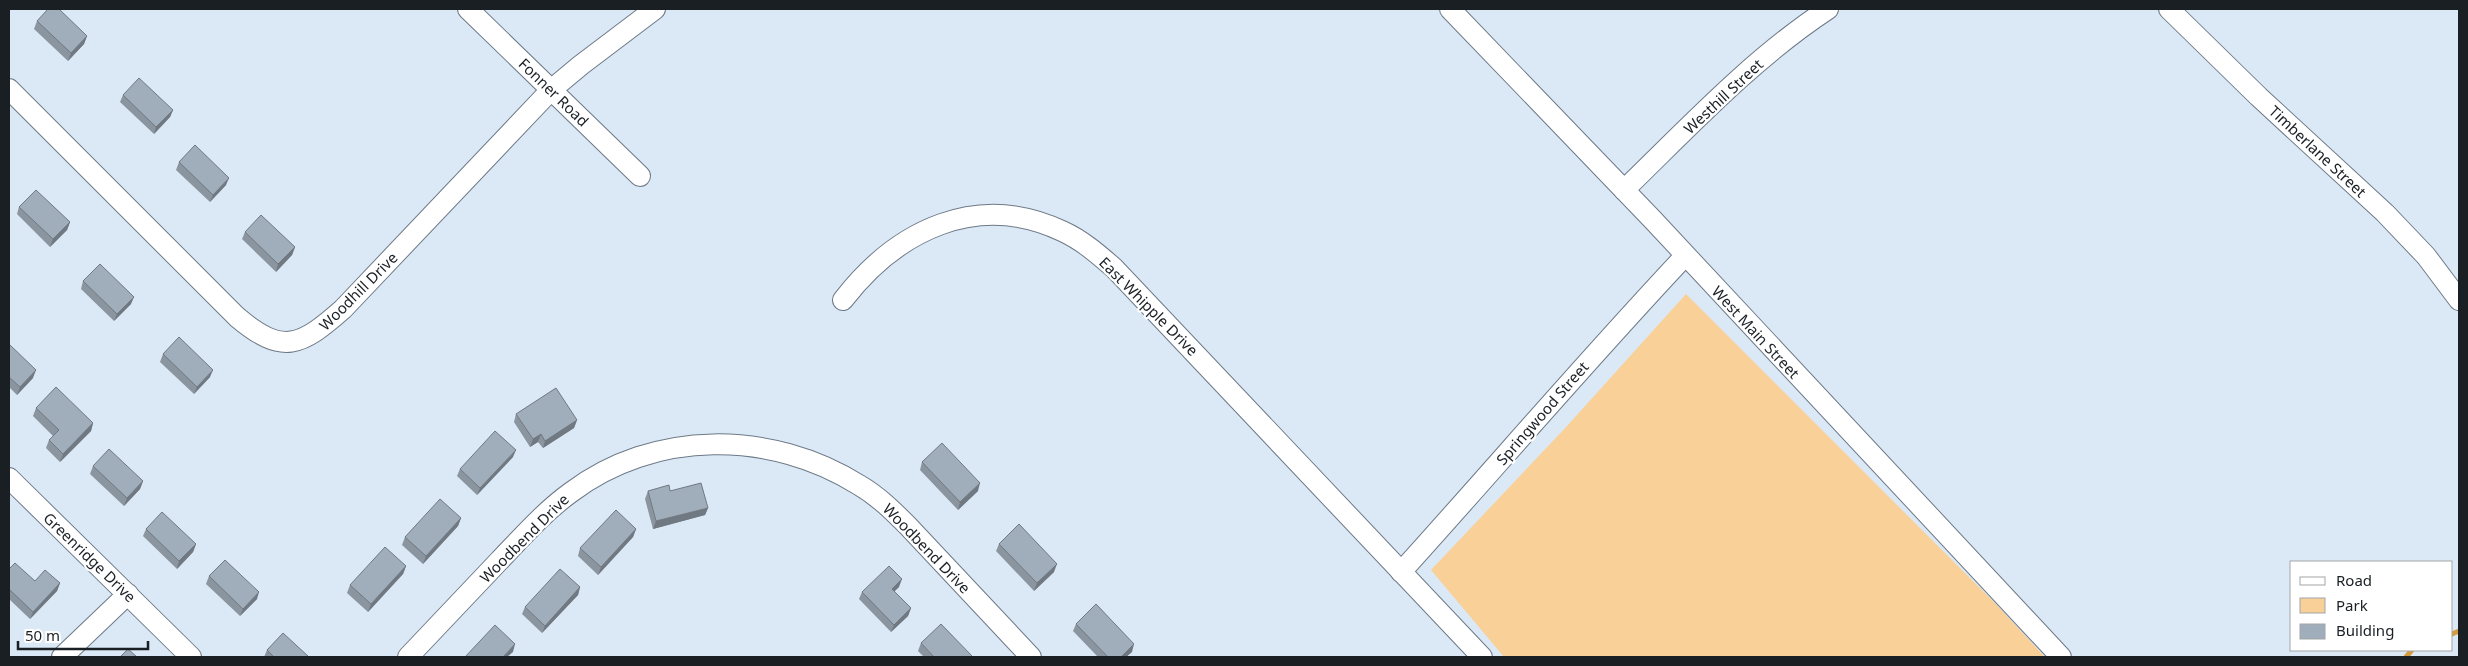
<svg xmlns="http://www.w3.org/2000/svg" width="2468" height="666" font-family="'Noto Sans',sans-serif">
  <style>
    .green { fill: #f9d097 }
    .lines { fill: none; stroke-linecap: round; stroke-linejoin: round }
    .stream { stroke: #d59b3f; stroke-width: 5 }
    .minor-casing { stroke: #6d7986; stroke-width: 22 }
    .minor { stroke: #fff; stroke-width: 20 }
    .wall { fill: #8a95a0 }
    .shaded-wall { fill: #707982 }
    .building { fill: #a0adba; stroke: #707982 }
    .labels { text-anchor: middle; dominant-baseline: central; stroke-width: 4.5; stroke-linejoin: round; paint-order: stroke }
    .street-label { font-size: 15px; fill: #1a1f24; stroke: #fff }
  </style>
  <rect width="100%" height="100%" fill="#dbe9f7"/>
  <polygon class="green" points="1686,294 1994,602 2045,657 1504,657 1431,570 1567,426"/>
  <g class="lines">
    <g class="stream">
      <polyline points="2452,634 2459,631"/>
      <polyline points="2406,657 2412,650"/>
    </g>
    <defs>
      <g id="minor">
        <polyline points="468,9 640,176"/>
        <polyline points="1450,9 1653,220 2061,657"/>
        <polyline points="2169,9 2259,97 2385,213 2426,256 2459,300"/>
        <path d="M9,89L237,317C283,356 301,346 343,309L551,90L581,65L655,9"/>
        <path d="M1624,190C1689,127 1752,59 1828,9"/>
        <path d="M843,300C897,230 977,191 1062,231C1082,240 1098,254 1114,268L1482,657"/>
        <polyline points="9,478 191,657"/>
        <path d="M1401,572C1496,467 1588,359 1685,256"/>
        <polyline points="62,657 128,594"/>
        <path d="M408,657C438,625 469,593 499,561C522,537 544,512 570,493C654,429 772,430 859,485C878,496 893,511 908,526L1031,657"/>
      </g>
    </defs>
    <use href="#minor" class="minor-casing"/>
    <use href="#minor" class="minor"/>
  </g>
  <g class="wall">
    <polygon points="37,21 87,36 84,44 68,61 34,29"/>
    <polygon points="123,95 173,110 170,117 154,134 120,102"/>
    <polygon points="179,162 226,185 210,202 176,170"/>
    <polygon points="19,207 70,222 67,230 50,247 17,214"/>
    <polygon points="245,232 295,247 292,255 276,272 242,239"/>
    <polygon points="83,281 131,304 114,321 81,289"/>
    <polygon points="9,344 33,378 17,395 9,387"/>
    <polygon points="163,354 210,377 194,394 160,362"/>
    <polygon points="36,408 93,423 91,431 60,462 46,448 49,440 53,436 33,416"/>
    <polygon points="516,414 577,420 574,428 543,448 538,442 530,447 514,422"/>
    <polygon points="513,457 477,495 457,476 460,469"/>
    <polygon points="922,462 978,491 958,510 920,470"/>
    <polygon points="93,466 143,481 140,489 124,506 90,474"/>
    <polygon points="648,491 670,491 708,508 705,515 653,529 645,499"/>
    <polygon points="461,518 458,526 423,564 402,545 405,537"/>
    <polygon points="146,529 196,544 193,552 177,569 143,536"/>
    <polygon points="636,529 633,537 598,575 578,556 580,548"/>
    <polygon points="999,544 1054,572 1034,591 996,551"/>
    <polygon points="406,566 403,574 368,612 347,593 350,585"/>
    <polygon points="9,569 35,581 60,583 57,591 30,619 9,599"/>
    <polygon points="209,576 257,599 240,616 206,584"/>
    <polygon points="580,587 578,595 542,633 522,614 525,607"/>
    <polygon points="899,587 894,591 911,608 908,616 891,632 859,599 862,592"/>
    <polygon points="1076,624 1132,652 1126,657 1098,657 1073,631"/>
    <polygon points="921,643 973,657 924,657 918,651"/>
    <polygon points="267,650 309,657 264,657"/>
  </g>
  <g class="shaded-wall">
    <polygon points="87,36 84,44 68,61 71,53"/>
    <polygon points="173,110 170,117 154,134 156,127"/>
    <polygon points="229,178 226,185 210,202 213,195"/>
    <polygon points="70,222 67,230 50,247 53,239"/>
    <polygon points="295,247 292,255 276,272 278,264"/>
    <polygon points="134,297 131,304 114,321 117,314"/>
    <polygon points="36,370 33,378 17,395 20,387"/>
    <polygon points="213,370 210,377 194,394 197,387"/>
    <polygon points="577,420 574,428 543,448 545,441"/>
    <polygon points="93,423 91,431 60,462 63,454"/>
    <polygon points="541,434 538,442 530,447 533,439"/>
    <polygon points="516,450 513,457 477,495 480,488"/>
    <polygon points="143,481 140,489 124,506 127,498"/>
    <polygon points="980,483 978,491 958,510 960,502"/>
    <polygon points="708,508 705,515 653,529 656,521"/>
    <polygon points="461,518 458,526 423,564 426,556"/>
    <polygon points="636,529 633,537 598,575 601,567"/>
    <polygon points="196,544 193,552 177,569 179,561"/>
    <polygon points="1057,564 1054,572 1034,591 1037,583"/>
    <polygon points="406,566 403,574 368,612 371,604"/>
    <polygon points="902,579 899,587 889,597 892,589"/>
    <polygon points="60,583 57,591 30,619 33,612"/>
    <polygon points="580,587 578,595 542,633 545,626"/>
    <polygon points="259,592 257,599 240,616 243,609"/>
    <polygon points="911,608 908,616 891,632 894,625"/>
    <polygon points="515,644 513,652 507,657 503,657"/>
    <polygon points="1134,644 1132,652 1126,657 1121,657"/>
  </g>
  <g class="building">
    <polygon points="48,9 59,9 87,36 71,53 37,21"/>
    <polygon points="139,78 173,110 156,127 123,95"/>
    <polygon points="195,145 229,178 213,195 179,162"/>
    <polygon points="36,190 70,222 53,239 19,207"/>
    <polygon points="261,215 295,247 278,264 245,232"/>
    <polygon points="100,264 134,297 117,314 83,281"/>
    <polygon points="179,337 213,370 197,387 163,354"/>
    <polygon points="9,344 36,370 20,387 9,377"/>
    <polygon points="56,387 93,423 63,454 49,440 59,430 36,408"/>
    <polygon points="556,388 577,420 545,441 541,434 533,439 516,414"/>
    <polygon points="495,431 516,450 480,488 460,469"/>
    <polygon points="942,443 980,483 960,502 922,462"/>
    <polygon points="109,449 143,481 127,498 93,466"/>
    <polygon points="701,483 708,508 656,521 648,491 669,485 670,491"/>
    <polygon points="440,499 461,518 426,556 405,537"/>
    <polygon points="616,510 636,529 601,567 580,548"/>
    <polygon points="162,512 196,544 179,561 146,529"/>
    <polygon points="1019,524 1057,564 1037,583 999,544"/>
    <polygon points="385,547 406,566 371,604 350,585"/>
    <polygon points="225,560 259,592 243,609 209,576"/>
    <polygon points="15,563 35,581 45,570 60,583 33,612 9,589 9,569"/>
    <polygon points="889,566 902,579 892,589 911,608 894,625 862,592"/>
    <polygon points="560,569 580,587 545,626 525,607"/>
    <polygon points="1096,604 1134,644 1121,657 1108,657 1076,624"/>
    <polygon points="941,624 973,657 934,657 921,643"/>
    <polygon points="495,625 515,644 503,657 465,657"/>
    <polygon points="283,633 309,657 274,657 267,650"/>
    <polygon points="128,649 137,657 120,657"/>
  </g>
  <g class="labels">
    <g class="street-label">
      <text transform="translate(554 92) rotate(44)">Fonner Road</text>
      <text transform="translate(1723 96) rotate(-43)">Westhill Street</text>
      <text transform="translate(2318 151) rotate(43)">Timberlane Street</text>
      <text transform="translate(358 291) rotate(-45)">Woodhill Drive</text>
      <text transform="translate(1149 306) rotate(45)">East Whipple Drive</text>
      <text transform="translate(1756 332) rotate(47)">West Main Street</text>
      <text transform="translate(1542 413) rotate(-49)">Springwood Street</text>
      <text transform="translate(524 538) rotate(-45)">Woodbend Drive</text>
      <text transform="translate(927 548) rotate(46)">Woodbend Drive</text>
      <text transform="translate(90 557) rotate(44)">Greenridge Drive</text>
    </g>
  </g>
  <rect width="2468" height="666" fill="none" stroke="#1a1f24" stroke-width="20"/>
  <rect x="2290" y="561" width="162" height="90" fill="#ffffff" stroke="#a3a5a7"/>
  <rect x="2300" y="577" width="25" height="8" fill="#ffffff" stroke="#a3a5a7"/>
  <text x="2336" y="586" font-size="15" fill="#1a1f24">Road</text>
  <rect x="2300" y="598" width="25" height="15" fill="#f9d097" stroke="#a3a5a7"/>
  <text x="2336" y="611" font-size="15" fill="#1a1f24">Park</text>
  <rect x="2300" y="624" width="25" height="15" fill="#a0adba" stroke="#a3a5a7"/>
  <text x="2336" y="636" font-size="15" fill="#1a1f24">Building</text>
  <path d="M18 641v8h130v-8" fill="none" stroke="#1a1f24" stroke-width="2.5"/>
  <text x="25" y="641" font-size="15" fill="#1a1f24" stroke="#ffffff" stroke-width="4" paint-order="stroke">50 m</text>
</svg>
